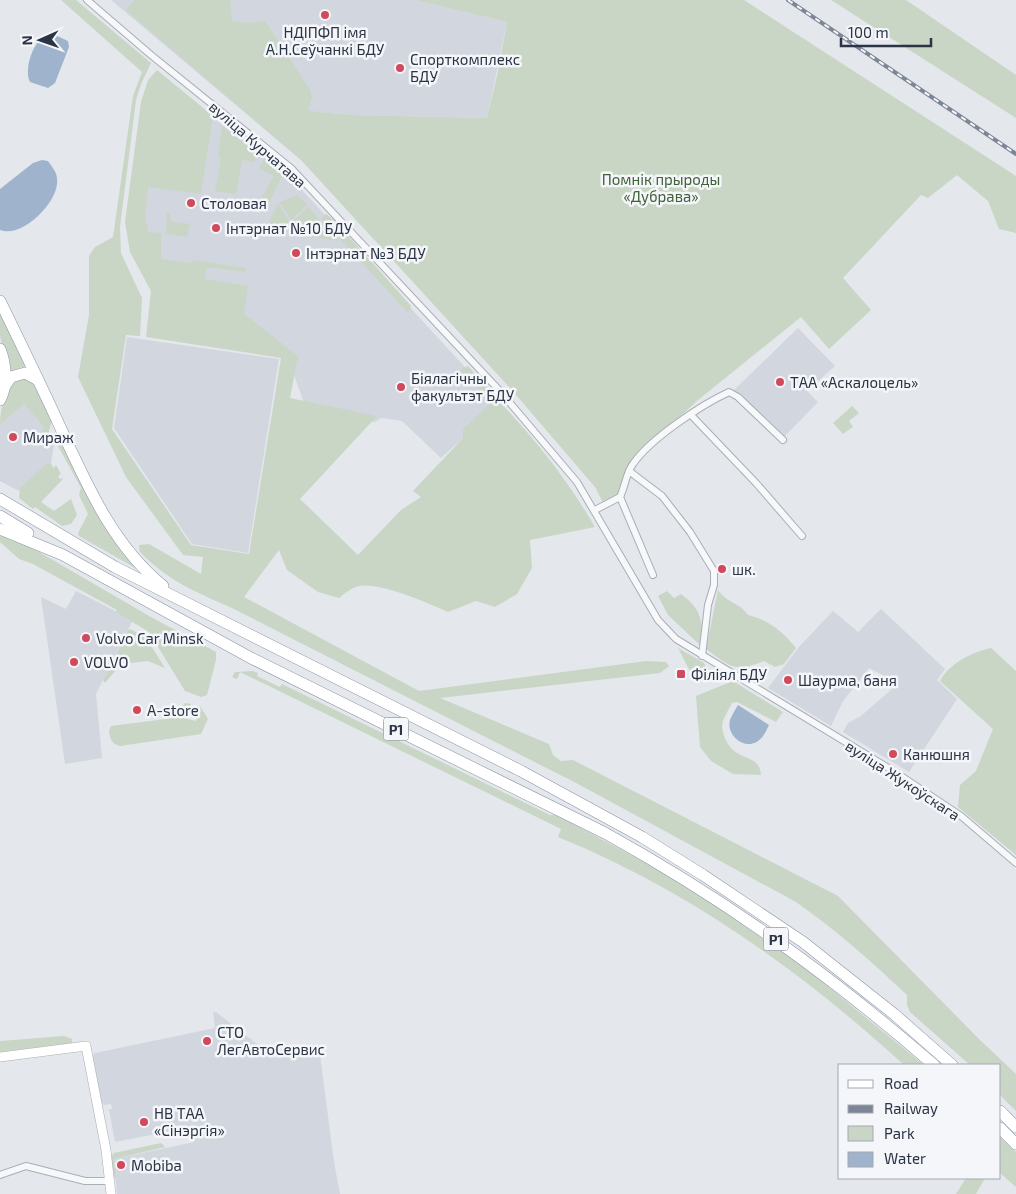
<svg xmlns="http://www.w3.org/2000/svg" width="1016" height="1194" font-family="'Exo 2',sans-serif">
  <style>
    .built { fill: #d2d6de }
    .green { fill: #c9d6c5 }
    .water { fill: #9fb4cc }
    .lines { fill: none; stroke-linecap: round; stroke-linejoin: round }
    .street-casing { stroke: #a9aeb7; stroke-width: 8 }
    .secondary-casing { stroke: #a9aeb7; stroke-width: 10 }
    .highway-casing { stroke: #8b94a3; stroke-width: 12 }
    .street { stroke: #f7f8fa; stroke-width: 6 }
    .secondary { stroke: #fff; stroke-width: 9 }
    .highway { stroke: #fff; stroke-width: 11 }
    .rail-casing { stroke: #7d8696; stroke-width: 4 }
    .rail { stroke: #f4f6f9; stroke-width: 2; stroke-dasharray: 5.5; stroke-linecap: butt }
    .poi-dot { fill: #d1495b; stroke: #f4f6f9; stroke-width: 2 }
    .labels { text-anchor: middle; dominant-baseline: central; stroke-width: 5; stroke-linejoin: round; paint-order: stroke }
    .shield { fill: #f4f6f9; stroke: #676e7b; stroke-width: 1 }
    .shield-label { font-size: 14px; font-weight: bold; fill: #2b3445 }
    .poi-label { font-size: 15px; fill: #2b3445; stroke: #f4f6f9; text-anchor: start }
    .street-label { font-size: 15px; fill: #2b3445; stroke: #f4f6f9 }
    .park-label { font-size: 15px; fill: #3f6138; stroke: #f4f6f9 }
  </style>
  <rect width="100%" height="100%" fill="#e4e7ec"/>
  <g class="built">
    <polygon points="111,0 415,0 507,22 487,118 353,115 317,112 301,160"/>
    <polygon points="209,115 279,165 487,391 496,408 441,458 402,421 382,418 374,422 307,411 285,350 152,265 139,215 142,181"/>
    <polygon points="798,328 835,366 807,391 818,402 785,436 782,436 734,390"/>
    <polygon points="127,337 279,359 248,553 192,544 114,428"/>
    <polygon points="24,404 44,427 41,431 48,435 54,443 51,464 46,464 19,491 0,481 0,425"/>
    <polygon points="76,591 133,620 96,694 102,758 65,764 41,597 66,609"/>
    <polygon points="881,609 945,669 937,680 957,699 909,772 843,732 848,723 861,716 893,688 886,677 869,668 843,701 831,726 768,688 799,647 833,611 858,632"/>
    <polygon points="213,1012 216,1012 275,1058 316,1052 320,1055 334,1162 340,1194 117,1194 114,1159 194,1142 192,1127 115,1142 109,1109 112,1109 111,1104 104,1105 100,1101 92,1057 95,1053 215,1028"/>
  </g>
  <g class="green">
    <path d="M61,0H76L151,63L141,84L136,100L120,227L121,253L142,298L140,336L126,335L112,429L191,545L249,554L281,358L146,337L151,291L130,252L125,222L141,102L148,80L157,70L213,116L201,194L148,187L145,215L148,232L161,233V259L190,263L196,260L245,268L247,270L245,272L207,267L205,279L248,286L244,314L298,356L290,398L377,416L300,499L358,555L401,510L421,497L413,491L463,438V429L496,398C534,438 567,479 595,527L530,540L532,568L517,594L495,607L476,601L448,612C428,603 380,582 359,586C352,587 344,594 339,598L318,592L287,570L279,550L244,597L419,691L646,661L666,662L669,666L660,673L440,698L549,744L553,755L561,761L573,760L838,896L980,1040L1016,1074V1111L1000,1095V1065H970L910,1012L907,1005V995C871,961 836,930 796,902L578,784L232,608C196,592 168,581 140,552L139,545L149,544L201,574L203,557L183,555L126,477L78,377L89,315V256L95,247L113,237L133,96L142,72Z"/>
    <polygon points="134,0 230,0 232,21 250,23 265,21 310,90 312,97 308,111 353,115 487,118 498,71 507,22 415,0 744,0 1016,176 1016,233 999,229 988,201 957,175 928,198 921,195 843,278 871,310 829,349 801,317 698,400 633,460 619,495 603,503 595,487 511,389 301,160 126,10"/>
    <polygon points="831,0 906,0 1016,75 1016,118"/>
    <polygon points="222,126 258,153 254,162 242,160 236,194 215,191 221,157 218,156"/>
    <polygon points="268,153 281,164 284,172 265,210 257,206 274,176 259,168"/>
    <polygon points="297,195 307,205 291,220 280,202"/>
    <polygon points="278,203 289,221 285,225 275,224 275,228 283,229 283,233 267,227"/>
    <polygon points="308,207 338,241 300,235 292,222"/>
    <polygon points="167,212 171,214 170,221 190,224 187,237 166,234"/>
    <polygon points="326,214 334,220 411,306 408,313 321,218"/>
    <polygon points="0,310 25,366 9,372 0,336"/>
    <polygon points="468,366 490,390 491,393 487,398 460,370"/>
    <path d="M19,378L31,380L52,420L48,435H44L41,431L44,427L24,404L0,425C0,407 5,390 19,378Z"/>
    <polygon points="852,406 859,413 849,421 853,427 843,434 833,423"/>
    <polygon points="57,432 139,567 137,569 79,536 78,533 88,514 79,495 81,488 57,444 54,446"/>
    <polygon points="46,464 51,464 54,468 56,465 61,474 58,476 60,479 63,478 62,480 41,502 54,511 71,499 77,515 71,524 62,526 35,507 33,509 19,498 20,488"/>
    <polygon points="0,533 20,541 151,617 216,652 216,660 207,695 201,697 185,691 149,632 116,612 117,610 33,564 19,559 0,542"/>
    <path d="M718,590C727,603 740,603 748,615C769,620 782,631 796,648L784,664L775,667L764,661C734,673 731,667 706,649Z"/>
    <path d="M667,591L674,598L681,594C701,608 704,622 701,646L668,615L658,596Z"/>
    <polygon points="129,629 145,636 165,668 148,661 121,664 105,683 103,680"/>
    <polygon points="678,648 704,663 707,669 705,677 700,680 693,677"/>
    <path d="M991,648L1016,671V855L958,807L960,785L976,771L993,729L940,681C951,662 971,653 991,648Z"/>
    <path d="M253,671L258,673L257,676L280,687L282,684L550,815H557L664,873L766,936L924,1065H904C802,972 687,889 558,837L561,829L240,672L237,679L232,677L235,672Z"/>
    <path d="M733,681L783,712L776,722L737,702L732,703C729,709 725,715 723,721C720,730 726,744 733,750C744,760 760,757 761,775L733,774L711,761L700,747L696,696Z"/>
    <path d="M185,703L191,704L188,719L196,721L200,706L208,719L201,734L120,746C111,744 110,738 109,730L111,726L174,718Z"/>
    <polygon points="64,1036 72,1039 72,1043 0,1052 0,1041"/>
    <polygon points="1000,1136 1016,1152 1016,1187 1000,1173"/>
    <polygon points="161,1143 165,1147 114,1159 116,1178 113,1178 111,1157 114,1153"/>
    <polygon points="966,1178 985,1178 976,1194 956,1194"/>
  </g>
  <g class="water">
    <path d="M55,35L68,41L69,47L55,83L48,88L30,82C24,70 32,45 43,37C47,35 51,36 55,35Z"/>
    <path d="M42,160L48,161C52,167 57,172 57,179C60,201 22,239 0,230V189L33,163Z"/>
    <path d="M738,705L769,725C766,731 764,737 758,741C744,751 726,735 730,720C732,715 735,710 738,705Z"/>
  </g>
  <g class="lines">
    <defs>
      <g id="street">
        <polyline points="87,0 151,55 291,168 499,390 577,482 658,620 676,639 895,772 961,816 1016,863"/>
        <polyline points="691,415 756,483 802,536"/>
        <polyline points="629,471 662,496 690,532 714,571 714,585 708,605 702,656"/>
        <polyline points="620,497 653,575"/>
        <path d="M595,510L620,497C625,487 626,473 633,464C650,439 701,405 729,392L738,397L783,440"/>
        <polyline points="0,1175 26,1166 85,1181 110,1181"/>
      </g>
      <polyline id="secondary" points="0,1057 86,1046 106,1150 111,1194"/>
      <g id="highway">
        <path d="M0,301C19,340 38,379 56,418C84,478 110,543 163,586"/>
        <path d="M0,349C6,364 8,385 0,400"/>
        <polyline points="5,386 11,377 25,373 38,380"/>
        <polyline points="0,499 115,567 521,771 642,837 703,875 803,942 894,1014 952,1065"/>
        <polyline points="0,516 28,533"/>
        <path d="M0,529L63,555L251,658L605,833C726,900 829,974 934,1065"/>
        <polyline points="1000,1111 1016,1127"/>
        <polyline points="1000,1128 1016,1144"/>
      </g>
    </defs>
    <use href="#street" class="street-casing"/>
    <use href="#secondary" class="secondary-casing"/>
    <use href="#highway" class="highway-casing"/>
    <use href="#street" class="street"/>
    <use href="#secondary" class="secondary"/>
    <use href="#highway" class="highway"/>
    <defs>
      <polyline id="rail" points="788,0 1016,154"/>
    </defs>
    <use href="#rail" class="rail-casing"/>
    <use href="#rail" class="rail"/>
  </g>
  <g class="poi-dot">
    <circle cx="325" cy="15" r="5"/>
    <circle cx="400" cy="68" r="5"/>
    <circle cx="191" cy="203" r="5"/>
    <circle cx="216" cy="228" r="5"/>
    <circle cx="296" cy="253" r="5"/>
    <circle cx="780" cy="382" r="5"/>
    <circle cx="401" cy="387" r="5"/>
    <circle cx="13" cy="437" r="5"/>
    <circle cx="722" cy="569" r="5"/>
    <circle cx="86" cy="638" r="5"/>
    <circle cx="74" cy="662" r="5"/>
    <rect x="676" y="669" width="10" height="10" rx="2.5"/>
    <circle cx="788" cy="680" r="5"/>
    <circle cx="137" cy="710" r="5"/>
    <circle cx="893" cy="754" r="5"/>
    <circle cx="207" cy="1041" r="5"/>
    <circle cx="144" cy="1122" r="5"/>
    <circle cx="121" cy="1165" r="5"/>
  </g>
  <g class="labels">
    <g class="shield">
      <rect x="383.5" y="717.5" width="25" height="23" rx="4"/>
      <rect x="763.5" y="927.5" width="25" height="23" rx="4"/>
    </g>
    <g class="shield-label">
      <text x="396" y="729">Р1</text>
      <text x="776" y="939">Р1</text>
    </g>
    <g class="poi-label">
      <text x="325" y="32" text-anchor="middle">НДІПФП імя<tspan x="325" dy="17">А.Н.Сеўчанкі БДУ</tspan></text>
      <text x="410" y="59">Спорткомплекс<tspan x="410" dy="17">БДУ</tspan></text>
      <text x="201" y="203">Столовая</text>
      <text x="226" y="228">Інтэрнат №10 БДУ</text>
      <text x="306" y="253">Інтэрнат №3 БДУ</text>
      <text x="411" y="378">Біялагічны<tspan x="411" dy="17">факультэт БДУ</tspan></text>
      <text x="790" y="382">ТАА «Аскалоцель»</text>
      <text x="23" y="437">Мираж</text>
      <text x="732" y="569">шк.</text>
      <text x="96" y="638">Volvo Car Minsk</text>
      <text x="84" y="662">VOLVO</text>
      <text x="691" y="674">Філіял БДУ</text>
      <text x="798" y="680">Шаурма, баня</text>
      <text x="147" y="710">А-store</text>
      <text x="903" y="754">Канюшня</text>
      <text x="217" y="1032">СТО<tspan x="217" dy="17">ЛегАвтоСервис</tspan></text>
      <text x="154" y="1113">НВ ТАА<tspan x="154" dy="17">«Сінэргія»</tspan></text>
      <text x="131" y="1165">Mobiba</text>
    </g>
    <g class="street-label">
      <text transform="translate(258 144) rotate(41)">вуліца Курчатава</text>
      <text transform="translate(903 780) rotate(33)">вуліца Жукоўскага</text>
    </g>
    <g class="park-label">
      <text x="661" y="179">Помнік прыроды<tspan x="661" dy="17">«Дубрава»</tspan></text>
    </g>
  </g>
  <rect x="838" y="1064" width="162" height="115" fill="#f4f6f9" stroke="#a4a8b1"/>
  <rect x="848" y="1080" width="25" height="8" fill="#ffffff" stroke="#a4a8b1"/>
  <text x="884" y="1089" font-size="15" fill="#2b3445">Road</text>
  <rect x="848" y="1105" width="25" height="8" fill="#7d8696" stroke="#a4a8b1"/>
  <text x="884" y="1114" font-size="15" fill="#2b3445">Railway</text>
  <rect x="848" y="1126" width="25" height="15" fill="#c9d6c5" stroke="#a4a8b1"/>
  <text x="884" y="1139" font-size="15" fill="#2b3445">Park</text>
  <rect x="848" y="1152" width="25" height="15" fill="#9fb4cc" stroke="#a4a8b1"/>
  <text x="884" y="1164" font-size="15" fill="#2b3445">Water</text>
  <g transform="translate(40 40) rotate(268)" stroke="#f4f6f9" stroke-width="4" paint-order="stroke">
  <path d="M0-4L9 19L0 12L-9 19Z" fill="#2b3445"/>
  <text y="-8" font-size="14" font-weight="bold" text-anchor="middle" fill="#2b3445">N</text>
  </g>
  <path d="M841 38v8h90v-8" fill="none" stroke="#2b3445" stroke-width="2.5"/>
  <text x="848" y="38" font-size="15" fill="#2b3445" stroke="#f4f6f9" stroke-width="4" paint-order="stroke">100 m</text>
</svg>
